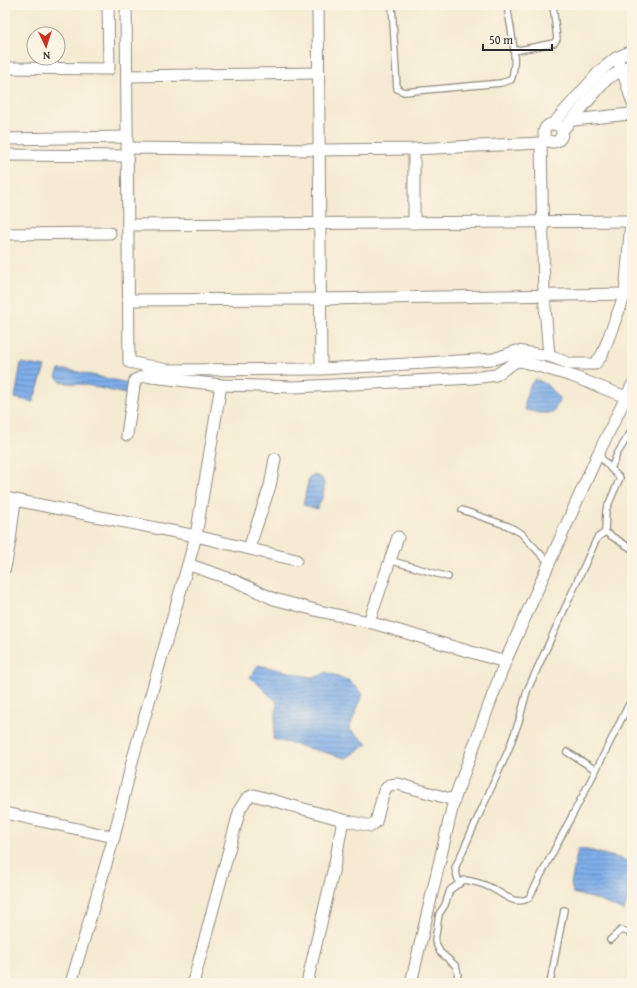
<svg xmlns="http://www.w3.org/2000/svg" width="637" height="988" font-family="'Gentium Book Plus',serif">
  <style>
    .water { fill: url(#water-rules); stroke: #556c8a }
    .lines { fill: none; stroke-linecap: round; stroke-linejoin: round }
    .lane-casing { stroke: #908b7f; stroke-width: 8 }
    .street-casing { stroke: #908b7f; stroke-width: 13 }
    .lane { stroke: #fff; stroke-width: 5.5 }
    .street { stroke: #fff; stroke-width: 11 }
  </style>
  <defs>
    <pattern id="water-rules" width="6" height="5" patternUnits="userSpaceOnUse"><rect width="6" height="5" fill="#7faee9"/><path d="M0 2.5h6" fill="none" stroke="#688ebd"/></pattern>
  </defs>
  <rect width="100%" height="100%" fill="#fcf5e5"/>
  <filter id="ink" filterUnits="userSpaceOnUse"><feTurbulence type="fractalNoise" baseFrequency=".025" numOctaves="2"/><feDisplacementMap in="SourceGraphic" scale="8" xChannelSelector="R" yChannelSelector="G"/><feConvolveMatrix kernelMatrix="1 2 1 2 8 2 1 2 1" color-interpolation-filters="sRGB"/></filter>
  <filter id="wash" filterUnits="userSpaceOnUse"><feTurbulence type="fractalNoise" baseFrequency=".012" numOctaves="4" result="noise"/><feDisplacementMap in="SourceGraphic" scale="16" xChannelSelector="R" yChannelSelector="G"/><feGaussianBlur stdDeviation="0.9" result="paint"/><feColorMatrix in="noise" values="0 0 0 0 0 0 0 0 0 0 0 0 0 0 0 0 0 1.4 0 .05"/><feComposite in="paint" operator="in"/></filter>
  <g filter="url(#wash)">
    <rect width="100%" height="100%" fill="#f5ebd3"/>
    <g class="water">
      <polygon points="21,363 45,367 33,402 15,398"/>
      <polygon points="59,370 69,370 128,383 130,388 125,394 86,385 67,383 60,381 56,377"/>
      <path d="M535,379L546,384L560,399L553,413H539L525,410C524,399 528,386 535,379Z"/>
      <path d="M315,475L322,478C327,489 322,499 317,509L303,505L309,478Z"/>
      <polygon points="258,665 311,677 319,676 326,672 350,681 363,694 349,729 368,744 346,758 273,739 277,702 250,677"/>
      <polygon points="578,849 588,850 626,860 632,866 632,884 624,911 595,899 573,893 571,884"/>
    </g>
  </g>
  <g filter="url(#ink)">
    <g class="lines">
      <defs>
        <g id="lane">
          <path d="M392,5L397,89L404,92L501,83L511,80C519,60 510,26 507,5"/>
          <polyline points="514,51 554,43 557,39 553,5"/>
          <polyline points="598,454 611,469 617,454 632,430"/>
          <polyline points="462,510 508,526 521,533 549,563"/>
          <polyline points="605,532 606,510 620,478 611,469"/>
          <polyline points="389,560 448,577"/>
          <polyline points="567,752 596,770"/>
          <polyline points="459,884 455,868 508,751 519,721 527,691 597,538 605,532 632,549"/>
          <polyline points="610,940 621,930 632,933"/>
          <path d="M455,983L458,974L456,966L440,952L435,941L439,914L445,905L450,890L464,880C473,881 481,883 489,887C502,892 514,907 529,898L596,770L632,698"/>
          <polyline points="550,983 564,910"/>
        </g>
        <g id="street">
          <polyline points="126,5 129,362 167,370 321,369 494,359 517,351 549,356 571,364 595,364 602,355 625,294 631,221"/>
          <polyline points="318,5 321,369"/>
          <polyline points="619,64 622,69 632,101"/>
          <polyline points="5,68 109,69 108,5"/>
          <polyline points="127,76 319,73"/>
          <polyline points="573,120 630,114 632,111"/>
          <polyline points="553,124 600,71 616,58 632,51"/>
          <circle cx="553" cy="133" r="9"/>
          <polyline points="562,131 607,79 632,64"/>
          <polyline points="5,139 127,137"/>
          <polyline points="547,140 541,143 544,294 549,356"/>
          <polyline points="127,148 319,150 414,149 541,143"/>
          <polyline points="414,149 414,223"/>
          <polyline points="5,155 127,156"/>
          <polyline points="128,225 632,221"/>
          <polyline points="5,234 110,233"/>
          <polyline points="128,300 320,299 625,294"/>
          <polyline points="221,385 196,536 296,560"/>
          <polyline points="127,435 134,386 135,380 144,376 221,385 294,387 473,378 496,375 515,362 521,361 572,376 626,397"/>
          <polyline points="5,498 196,536 133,758 114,837 71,983"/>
          <polyline points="249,548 270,486 275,459"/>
          <polyline points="188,566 193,566 233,580 274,599 319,611 369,622 505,662"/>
          <polyline points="5,568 10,540 15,500"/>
          <polyline points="369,622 398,537"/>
          <polyline points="5,813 114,837"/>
          <polyline points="193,983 240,809 247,798 254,795 343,820 371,826 376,822 384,791 389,785 398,784 454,800"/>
          <polyline points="307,983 335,863 343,820"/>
          <polyline points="411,983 454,800 505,662 598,454 632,385"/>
        </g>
      </defs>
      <use href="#lane" class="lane-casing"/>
      <use href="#street" class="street-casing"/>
      <use href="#lane" class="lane"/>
      <use href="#street" class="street"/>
    </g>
  </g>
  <rect width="637" height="988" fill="none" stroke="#fcf5e5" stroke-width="20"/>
  <g transform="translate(46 46) rotate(176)"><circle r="19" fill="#fcf5e5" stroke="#a8a49b"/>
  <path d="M0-3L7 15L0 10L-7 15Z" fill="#c8321e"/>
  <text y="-6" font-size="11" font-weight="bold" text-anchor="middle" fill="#2b2b2b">N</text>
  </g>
  <path d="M483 44v6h69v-6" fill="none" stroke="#2b2b2b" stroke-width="2"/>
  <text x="489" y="44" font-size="12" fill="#2b2b2b" stroke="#fcf5e5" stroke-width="3" paint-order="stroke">50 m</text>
</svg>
